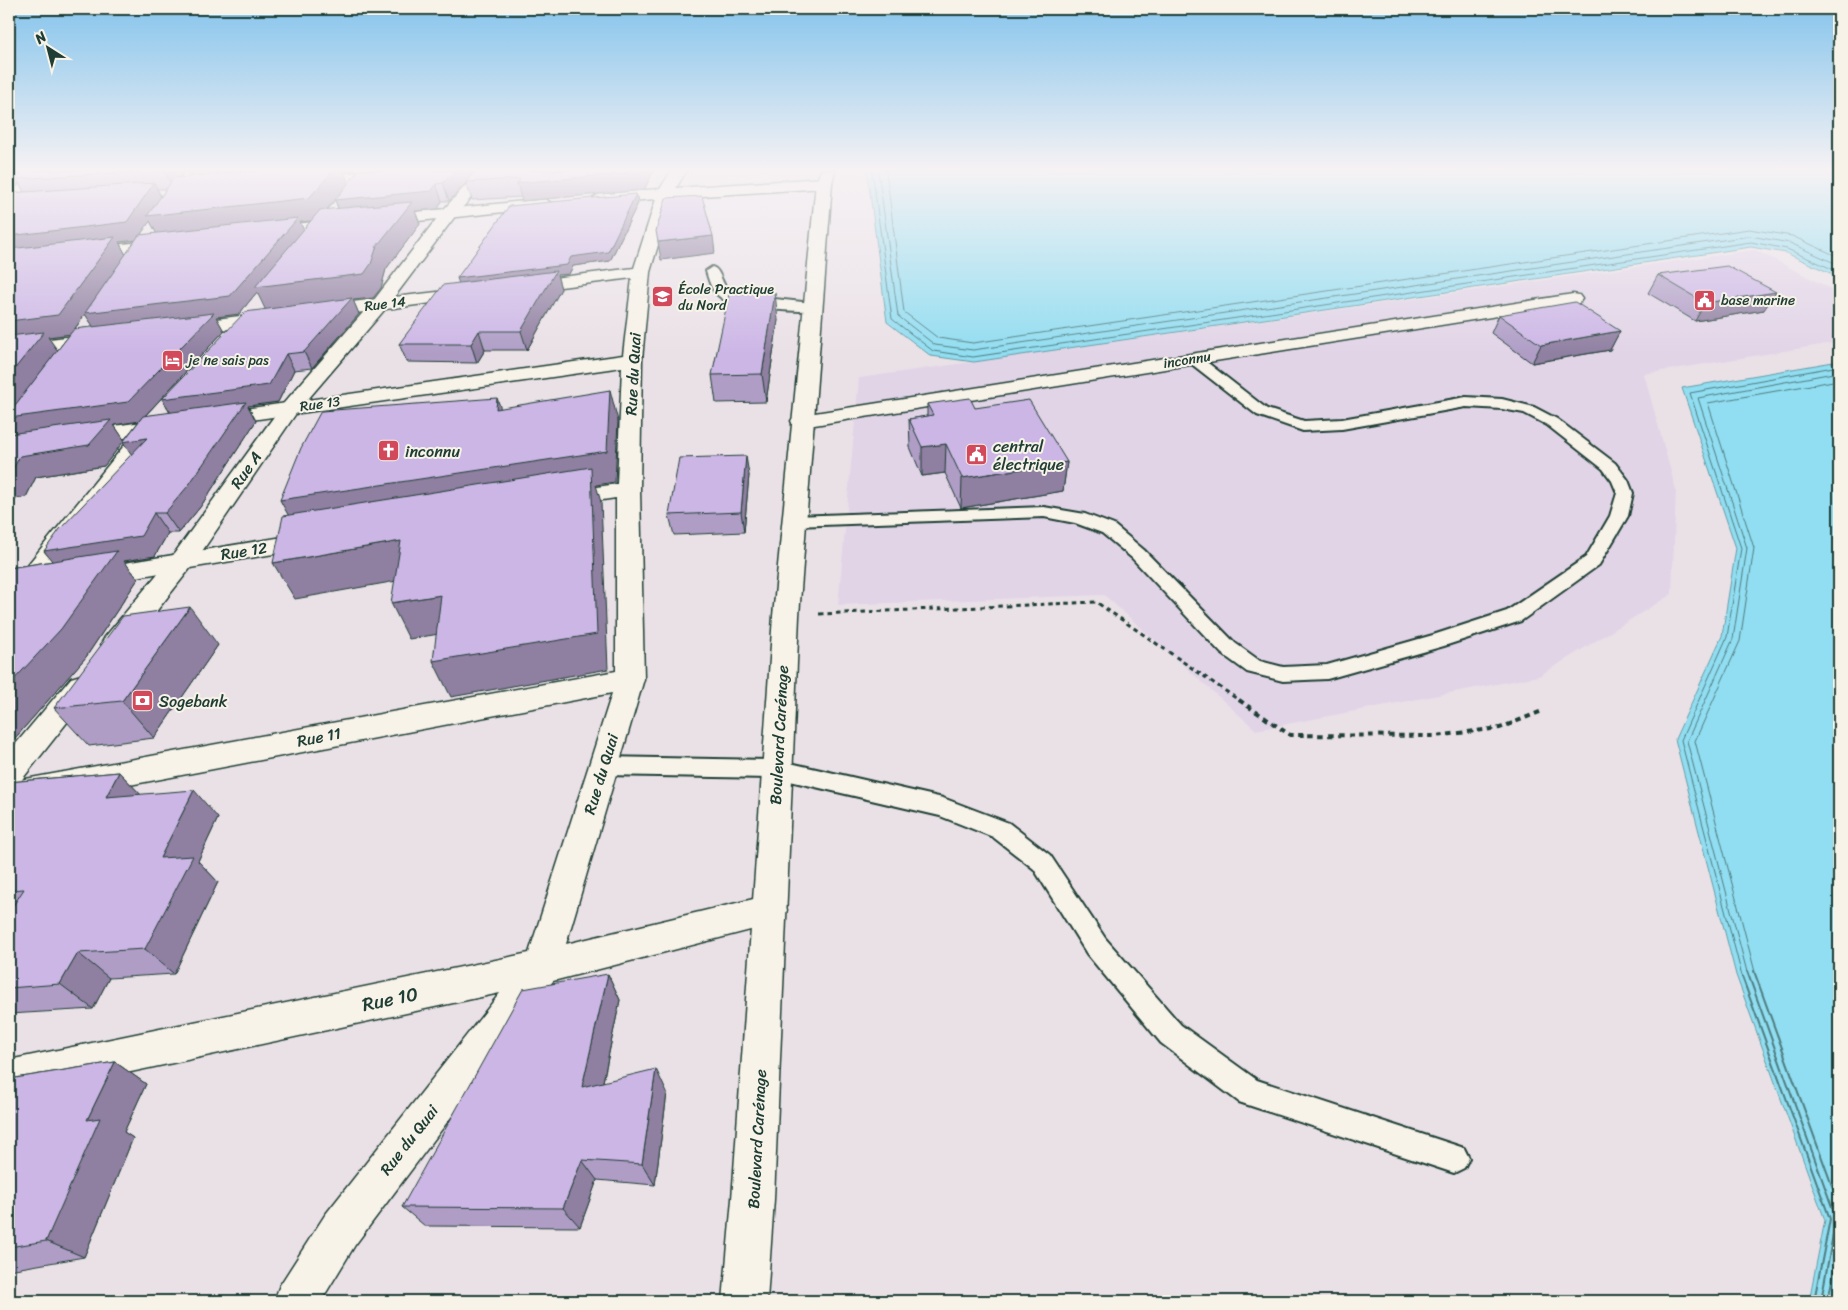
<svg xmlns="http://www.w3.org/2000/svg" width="1848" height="1310" font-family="Sriracha,sans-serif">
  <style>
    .built { fill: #e1d4e7 }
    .water { fill: #91ddf1; stroke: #639da5 }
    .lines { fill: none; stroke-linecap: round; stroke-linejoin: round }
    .shore-far1 { stroke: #4d7d80; stroke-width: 1 }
    .shore { stroke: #4d7d80; stroke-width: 2 }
    .service-casing { stroke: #1f3d34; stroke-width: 4 }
    .minor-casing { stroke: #1f3d34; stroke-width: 3 }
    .tertiary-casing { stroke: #1f3d34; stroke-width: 3 }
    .path-far1 { stroke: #1f3d34; stroke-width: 3; stroke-dasharray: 4.5 4; stroke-linecap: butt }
    .path { stroke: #1f3d34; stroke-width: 4; stroke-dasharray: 5.5 4.5; stroke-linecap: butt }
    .service { fill: #f7f3e8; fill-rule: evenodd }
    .minor { fill: #f7f3e8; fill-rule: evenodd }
    .tertiary { fill: #f7f3e8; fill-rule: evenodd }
    .wall { fill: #af9dc6; stroke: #1f3d34; fill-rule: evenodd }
    .shaded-wall { fill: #8f7fa1; stroke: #1f3d34; fill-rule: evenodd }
    .building { fill: #ccb6e6; stroke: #1f3d34 }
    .labels { text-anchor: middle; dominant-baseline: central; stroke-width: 4; stroke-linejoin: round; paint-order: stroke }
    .far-poi-label { font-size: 14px; fill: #1f3d34; stroke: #f7f3e8; text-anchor: start }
    .far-street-label { font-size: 14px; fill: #1f3d34; stroke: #f7f3e8 }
    .street-label { font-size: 16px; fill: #1f3d34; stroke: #f7f3e8 }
    .poi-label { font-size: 16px; fill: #1f3d34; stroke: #f7f3e8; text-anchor: start }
    .near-street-label { font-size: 19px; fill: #1f3d34; stroke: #f7f3e8 }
  </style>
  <rect width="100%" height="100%" fill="#eae1e7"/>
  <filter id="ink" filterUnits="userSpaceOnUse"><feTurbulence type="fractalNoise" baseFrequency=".02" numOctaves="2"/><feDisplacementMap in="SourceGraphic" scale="10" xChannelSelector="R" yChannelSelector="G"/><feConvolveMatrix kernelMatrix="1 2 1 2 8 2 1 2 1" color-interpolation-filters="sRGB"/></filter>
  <g filter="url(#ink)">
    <polygon class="built" points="1755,250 1839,293 1839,342 1644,374 1676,490 1672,594 1539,676 1256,730 1104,595 838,605 859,378"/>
    <g class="water">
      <polygon points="869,170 1839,170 1839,277 1786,253 1751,247 974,362 931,356 887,322 867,171"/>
      <polygon points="1839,361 1839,1301 1809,1301 1825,1220 1736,975 1675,739 1722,636 1736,548 1682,388"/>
    </g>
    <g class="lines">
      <g class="shore-far1">
        <polyline points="872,170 892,319 933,351 973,357 1751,242 1787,249 1839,272"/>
        <polyline points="878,170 898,316 935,345 973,350 1750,236 1790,243 1839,265"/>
        <polyline points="886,170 904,312 938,338 973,343 1749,229 1792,236 1839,257"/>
        <polyline points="1741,972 1681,740 1727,637 1741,548 1690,393 1839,366"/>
        <polyline points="1747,972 1687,741 1733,639 1747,548 1698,398 1839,372"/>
        <polyline points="1755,972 1695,741 1740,641 1754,548 1708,403 1839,380"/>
      </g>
      <g class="shore">
        <polyline points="1740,971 1830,1219 1814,1301"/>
        <polyline points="1747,971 1836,1218 1821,1301"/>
        <polyline points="1754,971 1839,1205"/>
        <polyline points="1828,1301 1839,1245"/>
      </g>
      <defs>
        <g id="service">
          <path d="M712,267C723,270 719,288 736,295L812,303L819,307C810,317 741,305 727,301C713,295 710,285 706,271Z"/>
          <polygon points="1194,355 1199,356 1267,409 1304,421 1342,419 1466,397 1502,399 1534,407 1557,419 1615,463 1628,480 1633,493 1628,516 1599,565 1521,621 1444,646 1327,679 1283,681 1247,672 1221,653 1132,558 1102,533 1075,523 1044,517 794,526 788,525 785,521 788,517 794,516 1044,507 1085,514 1114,525 1144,550 1235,643 1260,661 1283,667 1327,665 1433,635 1507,611 1586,557 1610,516 1617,493 1612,481 1603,469 1547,425 1524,413 1502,409 1466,407 1342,429 1303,431 1257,415 1189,362 1187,359 1189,356"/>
          <polygon points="603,757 777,760 943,798 1009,823 1050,855 1105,938 1181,1025 1257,1080 1464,1148 1469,1158 1464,1168 1454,1173 1239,1102 1161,1043 1087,954 1034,869 993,837 940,816 777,778 603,775 595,772 592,766 595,760"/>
        </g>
        <g id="minor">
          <polygon points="33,170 48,170 15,208 9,210 9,196"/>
          <polygon points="389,170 457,170 450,174 309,186 301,181 309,176"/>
          <polygon points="672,170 687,170 676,188 824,178 832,183 824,188 672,198 650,272 642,360 640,489 644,679 566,944 770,895 782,899 787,910 782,921 770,925 553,981 355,1245 321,1301 274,1301 280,1285 325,1215 500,993 9,1098 9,1060 529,953 612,693 9,808 9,782 616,671 616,498 563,506 555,504 551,499 555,494 563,492 617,484 622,367 216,425 208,424 205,419 208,414 216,413 623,355 632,278 521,292 515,291 512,287 515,283 521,282 634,268 656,199 601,203 593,198 601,193 660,189"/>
          <polygon points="545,199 553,204 551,207 265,237 257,232 265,227"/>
          <polygon points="168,239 174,240 176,244 174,248 86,258 80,257 78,253 80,249 86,248"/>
          <polygon points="471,288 477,289 480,293 477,297 318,318 311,316 309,312 311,308 318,306"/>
          <polygon points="1573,294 1579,295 1582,299 1579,303 802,427 794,426 791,421 794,416 802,415"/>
          <polygon points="273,312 280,314 282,318 280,322 184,335 177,333 175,329 177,325 184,323"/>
          <polygon points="99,333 106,335 109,339 106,343 9,356 9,344"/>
          <polygon points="153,417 176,420 179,425 176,430 156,433 18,612 9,615 9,588 131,437 9,455 9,441 142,422 145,418"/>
          <polygon points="313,532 322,534 325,540 322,546 94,584 85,582 81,576 85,570 94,568"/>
        </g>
        <g id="tertiary">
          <polygon points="480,170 495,170 456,215 386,308 297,412 192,566 125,651 115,654 105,651 101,644 105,637 174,554 283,404 374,300 444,209"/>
          <polygon points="821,170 835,170 832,183 799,616 774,1199 767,1301 723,1301 732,1199 773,616 816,183"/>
          <polygon points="81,675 91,678 95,685 91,692 20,782 9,785 9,752 71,678"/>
        </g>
      </defs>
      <use href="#service" class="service-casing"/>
      <use href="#minor" class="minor-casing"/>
      <use href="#tertiary" class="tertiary-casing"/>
      <polyline class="path-far1" points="819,614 1096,602 1240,701"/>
      <polyline class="path" points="1239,700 1290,735 1435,736 1500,728 1542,711"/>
      <use href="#service" class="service"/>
      <use href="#minor" class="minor"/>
      <use href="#tertiary" class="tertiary"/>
    </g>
    <g class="wall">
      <path d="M9,170H185L180,178L189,177L186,170H357L344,172L348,184L359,170H654L644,190L522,201L521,197L472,200L466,183L449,201H442L438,209L415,211L420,224L386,269L381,288L373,298L353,300L359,314L312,368L294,370L278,402L248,406L256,421L201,506L179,533H168L155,556L124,561L138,579L86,657L9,745V568L53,561L44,551L132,454L123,442L104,466L36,477L26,497L9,500V434L16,433L9,423ZM19,183L24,192L10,193ZM157,189H167L161,196ZM335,200L338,209L327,210ZM150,221L157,234L140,235ZM311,221L303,230L300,222ZM136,240L126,255L119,242ZM257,292L266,309L162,399L170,413L145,416L224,331L216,317L239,314ZM85,314L94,327L75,329ZM70,334L57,351L48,337L64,335ZM139,421L124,440L114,425Z"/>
      <polygon points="636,194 638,203 610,261 573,266 569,274 557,275 561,289 527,350 485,350 477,363 407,362 399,344 459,283"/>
      <polygon points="1658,275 1764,310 1695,321 1648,293"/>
      <polygon points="1499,315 1620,331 1610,350 1532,363 1491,333"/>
      <polygon points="778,320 766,402 716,403 712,375"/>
      <polygon points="927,404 975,408 1067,462 1063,491 961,508 945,473 922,476 910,447 909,419 927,416"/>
      <polygon points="749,475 744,532 674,535 669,515"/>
      <polygon points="218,645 154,738 89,746 54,708"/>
      <polygon points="119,772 141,795 218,818 198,861 218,882 174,974 109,978 93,1009 9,1014 9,782"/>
      <polygon points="608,974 620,1000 603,1082 667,1093 655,1185 597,1180 580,1227 425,1226 402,1207"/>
      <polygon points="115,1062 146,1084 124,1132 133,1138 84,1257 9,1270 9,1079"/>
    </g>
    <g class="shaded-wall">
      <polygon points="9,170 30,170 16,179 19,183 9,194"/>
      <polygon points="164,170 185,170 173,188"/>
      <path d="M186,170H357L344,172L349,184H436L442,201L438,209L415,211L420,224L386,269L381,288L373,298L353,300L359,314L312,368L304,352L266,311L257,292L239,314L216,317L224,331L140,421L114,425L125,441L147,438L136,461L123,442L104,466L36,477L26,497L9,500V476L20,438L9,423V418L97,332L85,314L71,334L48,337L58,351L9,416V236L154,183L163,201L194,186ZM335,200L342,218L306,235L300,222L318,220ZM150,221L159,238L126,255L119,242L137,240Z"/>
      <polygon points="456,170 478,170 449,201 443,183"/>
      <polygon points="642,170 654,170 644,190 522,201 517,183"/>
      <polygon points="636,194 638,203 610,261 573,266 569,274 557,275 561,289 527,350 521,331 460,287 457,278 571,257"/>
      <polygon points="713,236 715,253 661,260 658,242"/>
      <polygon points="1776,292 1764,310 1695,321 1705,303"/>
      <polygon points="775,293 778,320 766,402 762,374"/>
      <polygon points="479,331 485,350 477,363 471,344"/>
      <polygon points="1620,331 1610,350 1532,363 1541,345"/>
      <polygon points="286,354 294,370 278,402 248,406 256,421 201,506 179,533 165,513 173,416 162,399"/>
      <polygon points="610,390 618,421 615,482 596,485 601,502 608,669 451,697 433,661 592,486 298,533 280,500"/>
      <polygon points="497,398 508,429 496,409"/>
      <polygon points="946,444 945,473 922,476 922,447"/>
      <polygon points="746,456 749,475 744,532 741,512"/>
      <polygon points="1067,462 1063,491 961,508 962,478"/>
      <polygon points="154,513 168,533 155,556 124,561 138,579 86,657 9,745 9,685 60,571 44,551"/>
      <polygon points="401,541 419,577 295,599 273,563"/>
      <polygon points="441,595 457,631 409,639 391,603"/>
      <polygon points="190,607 218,645 154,738 122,701"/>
      <polygon points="119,772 145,799 106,797"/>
      <polygon points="194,790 218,818 198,861 218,882 174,974 145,949 160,858"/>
      <polygon points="78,953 109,978 93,1009 60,984"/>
      <polygon points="608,974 620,1000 597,1110 582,1087"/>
      <polygon points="115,1062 146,1084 124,1132 133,1138 84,1257 46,1241 87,1120"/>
      <polygon points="656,1069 667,1093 655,1185 642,1164"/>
      <polygon points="582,1160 597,1180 580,1227 563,1208"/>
    </g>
    <g class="building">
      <polygon points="24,170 164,170 16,179"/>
      <polygon points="264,170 334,170 309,198 147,216 174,178"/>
      <polygon points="359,170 456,170 443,183 436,184 432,191 335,200"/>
      <polygon points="476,170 642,170 641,172 517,183 520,179 466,182"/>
      <polygon points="154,183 127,222 9,236 9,193"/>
      <polygon points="636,194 608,252 571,257 567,265 457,278 509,206"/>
      <polygon points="702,196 713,236 658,242 656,231 666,198"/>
      <polygon points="412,202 377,246 371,264 364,274 255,287 320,210"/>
      <polygon points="298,218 230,296 85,313 139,235"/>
      <polygon points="115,237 58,315 9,321 9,249"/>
      <polygon points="1727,266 1776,292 1705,303 1658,275"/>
      <polygon points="556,271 521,331 479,331 471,344 399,344 443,285"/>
      <polygon points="775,293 762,374 712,375 729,294"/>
      <polygon points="352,298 304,352 286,354 269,385 162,399 245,312"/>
      <polygon points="1575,302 1620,331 1541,345 1499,315"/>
      <polygon points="214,313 128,402 9,418 9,413 74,329"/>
      <polygon points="44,332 9,376 9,336"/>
      <polygon points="610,390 607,451 280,500 301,448 321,411 497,398 496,409"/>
      <polygon points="970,398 975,408 1029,400 1067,462 962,478 946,444 922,447 909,419 933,415 927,404"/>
      <polygon points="246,402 188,486 165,513 154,513 141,536 44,551 60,529 147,438 123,442 143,416"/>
      <polygon points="111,420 89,445 20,456 9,476 9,434"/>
      <polygon points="746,456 741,512 669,515 679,458"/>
      <polygon points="591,467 597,634 433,661 441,595 391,603 401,541 273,563 283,516"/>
      <polygon points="117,551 61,629 9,685 9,568"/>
      <polygon points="190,607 122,701 54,708 123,616"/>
      <polygon points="119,772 106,797 194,790 160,858 193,856 145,949 78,953 60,984 9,988 9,912 24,889 9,890 9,782"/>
      <polygon points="608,974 582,1087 656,1069 642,1164 582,1160 563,1208 402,1207 523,989"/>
      <polygon points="115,1062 87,1120 100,1118 46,1241 9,1247 9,1079"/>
    </g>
  </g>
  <linearGradient id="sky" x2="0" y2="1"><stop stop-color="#85c4ec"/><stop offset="0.48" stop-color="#f6f2f4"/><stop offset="1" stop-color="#f6f2f4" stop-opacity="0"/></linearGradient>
  <rect width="1848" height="354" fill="url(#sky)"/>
  <defs>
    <symbol id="school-square" viewBox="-11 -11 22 22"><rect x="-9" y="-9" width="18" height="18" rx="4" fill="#d1495b" stroke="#f7f3e8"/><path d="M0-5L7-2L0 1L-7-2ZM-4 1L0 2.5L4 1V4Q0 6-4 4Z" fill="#fff"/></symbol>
    <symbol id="civic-square" viewBox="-11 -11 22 22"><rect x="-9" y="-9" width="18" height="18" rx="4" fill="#d1495b" stroke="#f7f3e8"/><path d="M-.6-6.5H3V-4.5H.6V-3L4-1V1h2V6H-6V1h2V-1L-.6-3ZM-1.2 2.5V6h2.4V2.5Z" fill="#fff"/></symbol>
    <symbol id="hotel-square" viewBox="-11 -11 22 22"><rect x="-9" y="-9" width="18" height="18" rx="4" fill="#d1495b" stroke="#f7f3e8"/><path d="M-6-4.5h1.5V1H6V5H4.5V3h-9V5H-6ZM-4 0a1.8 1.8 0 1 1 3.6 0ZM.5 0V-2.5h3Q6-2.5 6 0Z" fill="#fff"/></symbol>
    <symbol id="church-square" viewBox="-11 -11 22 22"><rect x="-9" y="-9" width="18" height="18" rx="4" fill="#d1495b" stroke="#f7f3e8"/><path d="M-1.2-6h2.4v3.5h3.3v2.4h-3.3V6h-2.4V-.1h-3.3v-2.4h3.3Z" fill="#fff"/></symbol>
    <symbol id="bank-square" viewBox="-11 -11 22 22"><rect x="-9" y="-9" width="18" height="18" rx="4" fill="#d1495b" stroke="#f7f3e8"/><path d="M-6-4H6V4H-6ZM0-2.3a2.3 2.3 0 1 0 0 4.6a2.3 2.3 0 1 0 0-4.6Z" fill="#fff"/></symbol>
  </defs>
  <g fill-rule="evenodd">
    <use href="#school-square" x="650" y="284" width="25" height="25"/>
    <use href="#civic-square" x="1692" y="288" width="25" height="25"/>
    <use href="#hotel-square" x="160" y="348" width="25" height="25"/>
    <use href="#church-square" x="376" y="438" width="25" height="25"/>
    <use href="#civic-square" x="964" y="442" width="25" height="25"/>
    <use href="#bank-square" x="130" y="688" width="25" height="25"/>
  </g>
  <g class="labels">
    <g class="far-poi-label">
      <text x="678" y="289">École Practique<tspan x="678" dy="16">du Nord</tspan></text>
      <text x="1721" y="300">base marine</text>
      <text x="188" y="360">je ne sais pas</text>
    </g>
    <g class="far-street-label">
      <text transform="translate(385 304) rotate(-7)">Rue 14</text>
      <text transform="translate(1187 360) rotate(-9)">inconnu</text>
      <text transform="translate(320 404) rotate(-8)">Rue 13</text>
    </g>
    <g class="street-label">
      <text transform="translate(633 374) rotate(-87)">Rue du Quai</text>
      <text transform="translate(246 470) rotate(-55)">Rue A</text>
      <text transform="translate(244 551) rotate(-9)">Rue 12</text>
      <text transform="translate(779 735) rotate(-87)">Boulevard Carénage</text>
      <text transform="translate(319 737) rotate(-11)">Rue 11</text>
      <text transform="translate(601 774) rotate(-73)">Rue du Quai</text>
      <text transform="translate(757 1139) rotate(-87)">Boulevard Carénage</text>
      <text transform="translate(409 1140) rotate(-52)">Rue du Quai</text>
    </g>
    <g class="poi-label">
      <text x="993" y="446">central<tspan x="993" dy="18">électrique</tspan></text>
      <text x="405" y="451">inconnu</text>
      <text x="159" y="701">Sogebank</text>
    </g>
    <g class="near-street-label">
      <text transform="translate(390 999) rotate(-12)">Rue 10</text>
    </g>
  </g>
  <rect width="1848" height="1310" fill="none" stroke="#f7f3e8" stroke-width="30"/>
  <rect x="15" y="15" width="1818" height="1280" fill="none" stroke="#1f3d34" stroke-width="2" filter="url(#ink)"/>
  <g transform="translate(48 48) rotate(324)" stroke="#f7f3e8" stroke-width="4" paint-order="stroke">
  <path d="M0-4L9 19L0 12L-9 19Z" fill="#1f3d34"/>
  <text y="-8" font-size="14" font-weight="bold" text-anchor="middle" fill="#1f3d34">N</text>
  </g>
</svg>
